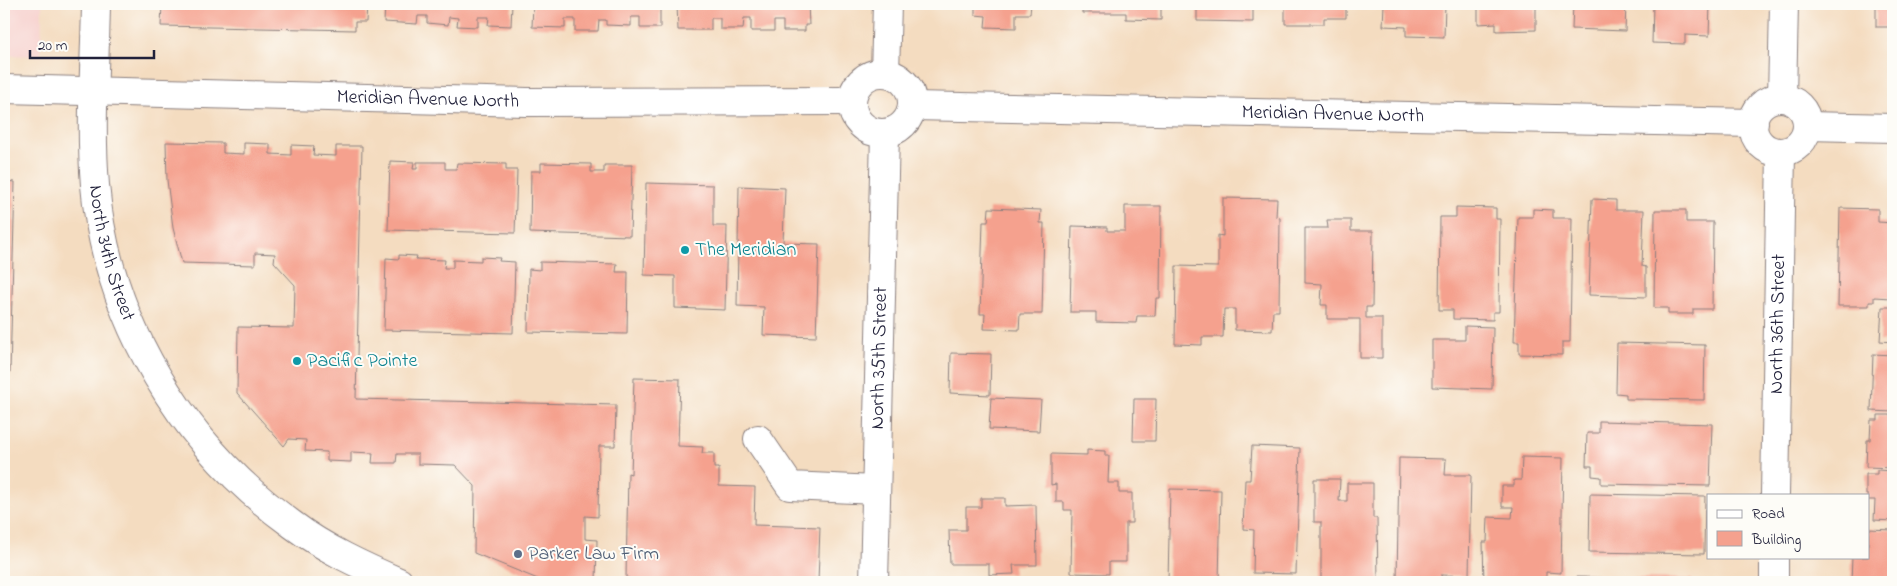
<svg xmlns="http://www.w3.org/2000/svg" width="1897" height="586" font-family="'Indie Flower',sans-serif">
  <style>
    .built { fill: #f7d0cd }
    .building { fill: #f5a18e }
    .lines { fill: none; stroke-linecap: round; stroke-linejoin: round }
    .minor-casing { stroke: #8b7f7e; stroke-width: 30 }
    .minor { stroke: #fff; stroke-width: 28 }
    .culture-dot { fill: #0f9aa8; stroke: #fdfcf7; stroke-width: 2 }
    .service-dot { fill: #5c6f8a; stroke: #fdfcf7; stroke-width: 2 }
    .labels { text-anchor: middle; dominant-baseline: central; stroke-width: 4; stroke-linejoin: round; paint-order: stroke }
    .street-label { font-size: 20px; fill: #22223b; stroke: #fdfcf7 }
    .culture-label { font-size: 20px; fill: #0d838f; stroke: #fdfcf7; text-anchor: start }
    .service-label { font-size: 20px; fill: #4e5e75; stroke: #fdfcf7; text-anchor: start }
  </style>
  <rect width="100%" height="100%" fill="#fdfcf7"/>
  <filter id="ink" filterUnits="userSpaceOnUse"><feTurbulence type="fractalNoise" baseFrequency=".02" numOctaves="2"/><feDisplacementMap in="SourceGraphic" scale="10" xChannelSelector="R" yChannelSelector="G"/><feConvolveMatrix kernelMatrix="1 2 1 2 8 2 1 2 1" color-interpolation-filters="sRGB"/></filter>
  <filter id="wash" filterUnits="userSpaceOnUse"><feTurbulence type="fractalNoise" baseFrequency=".0096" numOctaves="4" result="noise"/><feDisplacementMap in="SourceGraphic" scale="20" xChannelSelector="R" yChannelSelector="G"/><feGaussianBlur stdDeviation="1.12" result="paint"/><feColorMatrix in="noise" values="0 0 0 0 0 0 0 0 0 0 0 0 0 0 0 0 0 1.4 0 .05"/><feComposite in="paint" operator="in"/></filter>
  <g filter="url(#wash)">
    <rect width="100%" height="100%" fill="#f4dcc0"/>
    <polygon class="built" points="4,4 42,4 41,56 4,55"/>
    <g id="blocks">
      <g class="building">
        <polygon points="162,4 367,4 366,22 355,22 355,30 161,26"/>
        <polygon points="385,4 512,4 511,26 488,25 489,17 478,17 478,27 457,26 458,18 449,17 448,25 427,23 427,16 418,16 417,24 384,22"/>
        <polygon points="533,4 660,4 660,28 640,28 640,17 631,17 631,26 606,25 606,20 599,20 598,31 575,31 575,19 565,19 565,28 532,27"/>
        <polygon points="677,4 808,4 809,25 805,25 805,31 783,31 783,21 774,21 774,31 751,31 751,18 744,18 743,29 720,29 720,18 711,18 711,30 678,30"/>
        <polygon points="975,4 1031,4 1030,14 1016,14 1016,28 985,27 986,16 975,15"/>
        <polygon points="1082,4 1161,4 1161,20 1126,19 1126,13 1082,13"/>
        <polygon points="1197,4 1253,4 1253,22 1197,21"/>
        <polygon points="1285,4 1346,4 1346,18 1324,18 1324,24 1285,24"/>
        <polygon points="1384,4 1445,4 1444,37 1406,36 1406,27 1383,26"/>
        <polygon points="1478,4 1536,4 1536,30 1496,31 1496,23 1478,24"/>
        <polygon points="1573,4 1626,4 1625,31 1572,29"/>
        <polygon points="1653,4 1710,4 1709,36 1685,35 1685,44 1652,43"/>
        <rect x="1876" y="4" width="17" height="23"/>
        <polygon points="166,142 223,143 223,153 244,154 244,143 270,144 270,154 291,155 291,145 314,146 313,155 336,156 336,146 362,146 356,399 616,405 615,446 599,446 598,517 585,516 585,539 597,540 596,582 545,582 474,553 475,486 455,465 418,464 418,454 397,454 396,463 372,463 373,453 351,452 351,462 327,461 327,452 305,451 306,440 289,439 284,446 237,393 238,327 294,328 295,285 274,262 275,254 255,253 255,265 182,263 173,228 167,180"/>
        <polygon points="390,161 414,162 413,169 417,169 417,162 445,162 445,169 456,169 457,163 506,164 506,170 517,170 515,233 388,230"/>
        <polygon points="541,163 591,164 591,172 604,172 604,165 632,165 630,236 530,233 531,171 541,171"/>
        <polygon points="4,181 15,182 10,372 4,372"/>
        <polygon points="646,183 713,185 713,226 727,226 725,310 675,308 675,276 644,275"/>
        <polygon points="739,186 785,188 783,243 819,244 816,337 763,335 764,307 737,306"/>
        <polygon points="1223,198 1277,199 1276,217 1280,218 1279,311 1273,311 1272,331 1235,330 1235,309 1224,309 1223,337 1202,337 1202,345 1175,344 1176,266 1218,267 1218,235 1223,236"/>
        <polygon points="1592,199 1616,200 1616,210 1644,210 1642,266 1646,267 1646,297 1589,295"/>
        <polygon points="1125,206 1161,206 1160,298 1156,298 1155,316 1137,316 1136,323 1096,322 1096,312 1070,312 1072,226 1107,227 1107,231 1125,231"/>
        <polygon points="1456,207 1496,208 1496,219 1500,219 1499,312 1493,312 1493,320 1453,319 1453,310 1439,310 1440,217 1456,217"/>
        <polygon points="989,208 1041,210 1040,223 1044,223 1042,314 1020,314 1019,330 984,329 985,314 980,314 983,222 988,222"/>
        <polygon points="1840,208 1878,209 1878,222 1893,223 1893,289 1891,289 1891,298 1874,297 1874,302 1869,302 1869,306 1838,306"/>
        <polygon points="1533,209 1553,210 1553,218 1572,218 1570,342 1562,342 1562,355 1519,354 1519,342 1514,342 1518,217 1533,217"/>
        <polygon points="1655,210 1686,210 1686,222 1713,222 1712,309 1693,309 1693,314 1668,314 1668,308 1654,308"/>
        <polygon points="1327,220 1351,220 1351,231 1373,231 1372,307 1366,307 1366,318 1382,318 1382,358 1360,358 1360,319 1327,319 1327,305 1321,305 1322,284 1305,283 1305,228 1328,228"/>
        <polygon points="399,255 417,256 416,259 445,260 444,268 453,268 453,260 481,261 481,257 500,258 499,261 515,262 513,333 384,330 386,258 399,259"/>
        <polygon points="540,262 617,264 616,272 628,272 627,334 528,332 529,269 540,270"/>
        <polygon points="1882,307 1893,307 1893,342 1880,341"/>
        <polygon points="1465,326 1493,327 1492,389 1432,387 1432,340 1465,340"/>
        <polygon points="1617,343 1705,345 1704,400 1626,399 1626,394 1616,393"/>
        <polygon points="951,353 991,354 990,395 950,393"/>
        <polygon points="1873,354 1893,355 1893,412 1871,411"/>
        <polygon points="634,378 680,379 678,446 703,447 702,453 714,453 714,468 719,468 719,486 755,487 754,525 820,527 818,582 629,582 629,578 626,578 628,473 631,474"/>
        <polygon points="991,398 1041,400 1039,431 989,429"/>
        <polygon points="1134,399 1156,399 1155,441 1133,441"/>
        <polygon points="1878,415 1893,415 1893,468 1866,467 1867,440 1870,440 1871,420 1878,420"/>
        <polygon points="1599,421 1712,424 1710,486 1601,484 1601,477 1592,476 1592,466 1586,466 1587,433 1599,433"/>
        <polygon points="1252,446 1300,448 1296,574 1253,573 1254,530 1243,529 1245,480 1250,480"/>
        <polygon points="1087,450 1105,451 1105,456 1109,456 1108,483 1119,483 1119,493 1132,493 1132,523 1126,523 1126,562 1109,562 1109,574 1071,573 1072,510 1064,510 1064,502 1056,502 1056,484 1051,485 1051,454 1087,455"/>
        <polygon points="1522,457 1563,458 1561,573 1546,572 1546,582 1484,582 1483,542 1487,542 1488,517 1512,518 1513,507 1502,507 1502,486 1514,486 1514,480 1521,480"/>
        <polygon points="1399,458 1446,459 1445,475 1471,475 1469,576 1441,575 1441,582 1397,582"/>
        <polygon points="1877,470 1893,471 1893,521 1874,520 1875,500 1868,500 1868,495 1866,495 1866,474 1877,474"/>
        <polygon points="1314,479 1340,479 1339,501 1347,501 1347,483 1373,483 1373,518 1377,518 1378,582 1321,582 1321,522 1314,522"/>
        <polygon points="1170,489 1221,490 1219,582 1168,582"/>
        <polygon points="1590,494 1705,496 1704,554 1589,552"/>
        <polygon points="981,498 1005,498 1005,506 1036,505 1037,565 1013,565 1014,574 989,575 989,564 950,564 949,530 966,530 966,507 981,507"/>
        <polygon points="1868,529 1893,530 1893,582 1851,582 1852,557 1868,557"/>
        <polygon points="1576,577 1692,579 1692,582 1576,582"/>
      </g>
    </g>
  </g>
  <g filter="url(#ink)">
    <use href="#blocks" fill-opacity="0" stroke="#8b7f7e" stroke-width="1"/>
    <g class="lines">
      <defs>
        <g id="minor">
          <path id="s1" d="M96,4C95,64 90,125 95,185C107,321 183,446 293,525C325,549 362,566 399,582"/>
          <circle cx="882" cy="103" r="30"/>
          <polyline points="885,73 887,4"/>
          <path id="s2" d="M4,89L527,102L852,101"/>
          <circle cx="1780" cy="125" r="27"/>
          <polyline points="1782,98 1784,4"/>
          <path id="s3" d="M912,106L1754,123"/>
          <polyline points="1807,126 1893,128"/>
          <polyline points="758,439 790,486 875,490"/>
          <path id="s4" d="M1775,495L1781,152"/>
          <path id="s5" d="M874,582L885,134"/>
          <polyline points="1774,582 1774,557"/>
        </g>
      </defs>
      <use href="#minor" class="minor-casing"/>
      <use href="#minor" class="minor"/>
    </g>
  </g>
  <g class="culture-dot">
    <circle cx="685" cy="250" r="5"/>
    <circle cx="297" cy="361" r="5"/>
  </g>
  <circle class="service-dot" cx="518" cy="554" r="5"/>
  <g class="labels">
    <g class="street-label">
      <text stroke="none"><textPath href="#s2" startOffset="424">Meridian Avenue North</textPath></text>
      <text stroke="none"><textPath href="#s3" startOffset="421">Meridian Avenue North</textPath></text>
      <text stroke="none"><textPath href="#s1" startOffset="251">North 34th Street</textPath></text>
      <text stroke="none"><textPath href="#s4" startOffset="171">North 36th Street</textPath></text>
      <text stroke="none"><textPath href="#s5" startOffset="224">North 35th Street</textPath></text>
    </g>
    <g class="culture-label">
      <text x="695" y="250">The Meridian</text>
      <text x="307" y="361">Pacific Pointe</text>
    </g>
    <g class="service-label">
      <text x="528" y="554">Parker Law Firm</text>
    </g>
  </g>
  <rect width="1897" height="586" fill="none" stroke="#fdfcf7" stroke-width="20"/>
  <rect x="1707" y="494" width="162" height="65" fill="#fdfcf7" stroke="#a5a5ac"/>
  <rect x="1717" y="510" width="25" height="8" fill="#ffffff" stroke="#a5a5ac"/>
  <text x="1752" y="518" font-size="15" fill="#22223b">Road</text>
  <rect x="1717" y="531" width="25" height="15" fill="#f5a18e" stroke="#a5a5ac"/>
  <text x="1752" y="544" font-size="15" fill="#22223b">Building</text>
  <path d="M30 50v8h124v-8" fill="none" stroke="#22223b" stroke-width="2.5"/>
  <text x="38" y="50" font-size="15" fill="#22223b" stroke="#fdfcf7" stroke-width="4" paint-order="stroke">20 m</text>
</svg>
